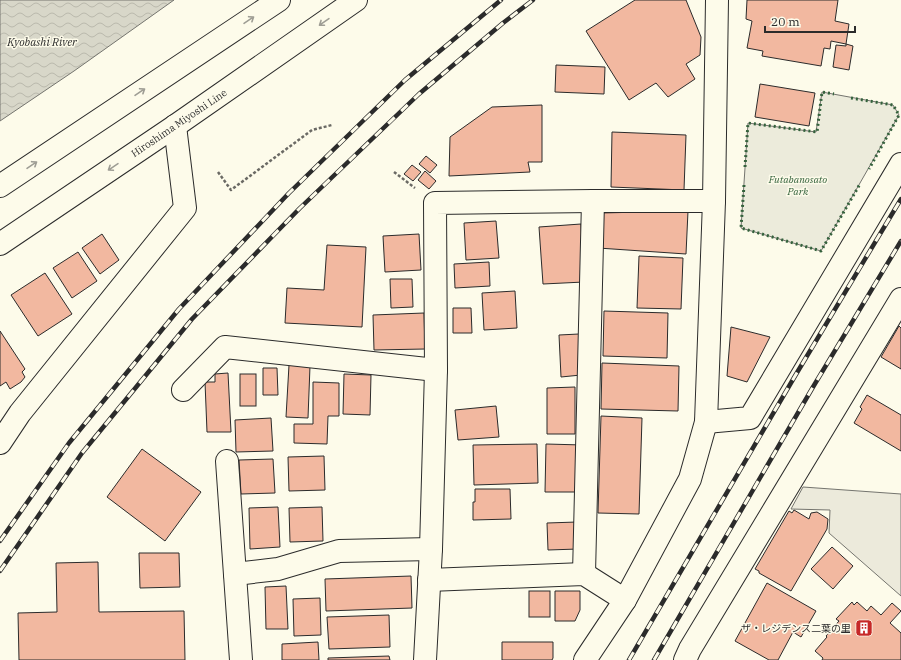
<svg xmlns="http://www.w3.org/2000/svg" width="901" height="660" font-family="'IBM Plex Serif','Noto Sans JP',serif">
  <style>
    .green { fill: #ecebdb; stroke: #74746e }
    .parking { fill: #eceadb; stroke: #74746e }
    .water { fill: url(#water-waves); stroke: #74746e }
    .building { fill: #f2b8a0; stroke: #2b2b2b }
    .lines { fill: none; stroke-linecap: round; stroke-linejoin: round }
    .minor-casing { stroke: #2b2b2b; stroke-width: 24 }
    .major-casing { stroke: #2b2b2b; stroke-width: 24 }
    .path { stroke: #6a6964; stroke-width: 2.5; stroke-dasharray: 3 2; stroke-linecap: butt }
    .minor { stroke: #fdfbea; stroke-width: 22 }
    .major { stroke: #fdfbea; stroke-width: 22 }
    .rail-casing { stroke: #2b2b2b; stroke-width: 4.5 }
    .rail { stroke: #fdfbea; stroke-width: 3; stroke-dasharray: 9; stroke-linecap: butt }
    .hedge { stroke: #34623c; stroke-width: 3; stroke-dasharray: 2 3; stroke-linecap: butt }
    .oneway { stroke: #9e9d94 }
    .labels { text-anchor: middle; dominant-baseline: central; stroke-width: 3; stroke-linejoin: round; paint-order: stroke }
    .street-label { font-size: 10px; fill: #2b2b2b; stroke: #fdfbea }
    .park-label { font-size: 10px; font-style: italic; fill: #34623c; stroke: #fdfbea }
    .poi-label { font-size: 10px; fill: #2b2b2b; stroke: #fdfbea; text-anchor: end }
    .water-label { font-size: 11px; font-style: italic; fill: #2b2b2b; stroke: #fdfbea }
  </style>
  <defs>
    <pattern id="water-waves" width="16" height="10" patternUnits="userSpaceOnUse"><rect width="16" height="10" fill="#d8d7c9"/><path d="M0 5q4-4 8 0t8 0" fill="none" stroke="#bab9ad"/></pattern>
  </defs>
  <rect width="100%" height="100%" fill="#fdfbea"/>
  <polygon class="green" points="822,92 893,105 899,115 821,251 741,228 748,123 816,132"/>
  <polygon class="parking" points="803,487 901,494 901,596 829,533 830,510 791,509"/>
  <polygon class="water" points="0,0 174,0 74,71 0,121"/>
  <g class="building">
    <polygon points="635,0 686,0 701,37 700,55 686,64 695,79 668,97 656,83 629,100 586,31"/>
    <polygon points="747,0 838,0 835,21 849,24 846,44 831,41 830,49 824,48 821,66 762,56 763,51 747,48 752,21 746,19"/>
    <polygon points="846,44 853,46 849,70 833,67 836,45 846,46"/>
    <polygon points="556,65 605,67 604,94 555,92"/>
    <polygon points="760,84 815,93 809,126 755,117"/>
    <polygon points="542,105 542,162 528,162 530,172 449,176 450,137 492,107"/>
    <polygon points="612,132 686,135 684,190 611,187"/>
    <polygon points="426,156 437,165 430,173 419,164"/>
    <polygon points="412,165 421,172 413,181 404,174"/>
    <polygon points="425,171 436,181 429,189 418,180"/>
    <polygon points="688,211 686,254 598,248 600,213"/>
    <polygon points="496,221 499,258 466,260 464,223"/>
    <polygon points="581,224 584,282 543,284 539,227"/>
    <polygon points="102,234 119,260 100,274 82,248"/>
    <polygon points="419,234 421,270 385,272 383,236"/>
    <polygon points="327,245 366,247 362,327 285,323 287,288 324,290"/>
    <polygon points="78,252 97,281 72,298 53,268"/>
    <polygon points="639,256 683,258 681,309 637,308"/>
    <polygon points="489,262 490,286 455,288 454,264"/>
    <polygon points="45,273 72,314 38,336 11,295"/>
    <polygon points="390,279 412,279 413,307 391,308"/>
    <polygon points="515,291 517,328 484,330 482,293"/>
    <polygon points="453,308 471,308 472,333 453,333"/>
    <polygon points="604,311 668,313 667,358 603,356"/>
    <polygon points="424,313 425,349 374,350 373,315"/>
    <polygon points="899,326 901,328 901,369 881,357"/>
    <polygon points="731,327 770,337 747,382 727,376"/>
    <polygon points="0,331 25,369 22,372 25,377 21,382 10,389 6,382 0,386"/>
    <polygon points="579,334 581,375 561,377 559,335"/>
    <polygon points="602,363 679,366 678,411 601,409"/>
    <polygon points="289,365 310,366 308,418 286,417"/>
    <polygon points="263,368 277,368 278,395 263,395"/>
    <polygon points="228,373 231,432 207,432 205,382 215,382 215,374"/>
    <rect x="240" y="374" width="16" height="32"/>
    <polygon points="344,374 371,375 370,415 343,414"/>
    <polygon points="313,382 339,383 339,416 328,416 327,444 294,443 294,424 313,424"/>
    <polygon points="575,387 575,434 547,434 547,388"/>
    <polygon points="867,395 901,415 901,451 854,423 862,409 860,407"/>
    <polygon points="496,406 499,437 458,440 455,410"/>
    <polygon points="601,416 642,418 639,514 598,513"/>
    <polygon points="271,418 273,451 236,452 235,420"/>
    <polygon points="537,444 538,483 474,485 473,445"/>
    <polygon points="546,444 583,445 583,492 545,492"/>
    <polygon points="142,449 201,492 165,541 107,497"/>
    <polygon points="324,456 325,490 289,491 288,457"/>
    <polygon points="273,459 275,493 241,494 239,460"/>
    <polygon points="475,489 510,489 511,519 473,520 473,502 475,502"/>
    <polygon points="278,507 280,547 250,549 249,508"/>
    <polygon points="322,507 323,541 290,542 289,508"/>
    <polygon points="794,510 809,519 811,513 817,512 828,519 827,529 791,591 759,573 759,571 755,569 789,511 792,513"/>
    <polygon points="577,522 578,549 548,550 547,523"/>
    <polygon points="832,547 853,566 833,589 811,569"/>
    <polygon points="139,553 179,553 180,587 140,588"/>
    <polygon points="98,562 99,612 184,611 185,660 19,660 18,613 57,612 56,563"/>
    <polygon points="411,576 412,608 326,611 325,579"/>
    <polygon points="767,583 816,611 801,637 793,632 778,660 769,660 735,641"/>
    <polygon points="286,586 288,629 266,629 265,587"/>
    <rect x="529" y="591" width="21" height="26"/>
    <polygon points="555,591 580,591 580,610 575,621 555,621"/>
    <polygon points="320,598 321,635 294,636 293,599"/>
    <polygon points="852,602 854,605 857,602 867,611 871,606 881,615 892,603 901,611 890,623 901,633 901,660 822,660 823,658 815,651 827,637 826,636 839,621 836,619"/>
    <polygon points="389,615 390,647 329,649 327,617"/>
    <polygon points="318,642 319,660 282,660 282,644"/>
    <polygon points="502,642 553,642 553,658 552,660 502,660"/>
    <polygon points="389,656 390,660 328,660 328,658"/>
  </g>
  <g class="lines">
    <defs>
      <g id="minor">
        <polyline points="183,390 225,347 436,370"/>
        <polyline points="706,422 750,418 901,164"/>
        <polyline points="0,443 20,413 185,208 175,126"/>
        <polyline points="227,461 241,660"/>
        <polyline points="235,574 278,569 339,551 431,549"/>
        <polyline points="584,574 593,201"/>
        <polyline points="429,580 584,574 625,600"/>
        <polyline points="425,660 431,549 436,370 435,203 593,201 714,201"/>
        <polyline points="585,660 625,600 690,479 706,422 714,201 717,0"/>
        <polyline points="685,660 690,649 901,299"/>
      </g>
      <g id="major">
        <polyline points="0,186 279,0"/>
        <polyline points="0,244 175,126 356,0"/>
      </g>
    </defs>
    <use href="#minor" class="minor-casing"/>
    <use href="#major" class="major-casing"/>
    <g class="path">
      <polyline points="218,172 231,190 312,130 332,125"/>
      <polyline points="394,172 415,188"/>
    </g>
    <use href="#minor" class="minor"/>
    <use href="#major" class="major"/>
    <defs>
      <g id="rail">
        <polyline points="0,541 69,443 179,309 289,193 405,80 501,0"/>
        <polyline points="0,571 82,453 192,319 300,208 419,94 503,23 533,0"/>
        <polyline points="629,660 795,376 901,199"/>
        <polyline points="654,660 813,387 901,241"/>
      </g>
    </defs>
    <use href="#rail" class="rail-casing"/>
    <use href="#rail" class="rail"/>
    <g class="hedge">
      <polyline points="851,98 893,105 899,115 869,169"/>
      <polyline points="745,167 748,123 817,132 822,92 834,94"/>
      <polyline points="744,185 741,228 821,251 860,184"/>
    </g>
  </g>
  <defs><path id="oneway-shaft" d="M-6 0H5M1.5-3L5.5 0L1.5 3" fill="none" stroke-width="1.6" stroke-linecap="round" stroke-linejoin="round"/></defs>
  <g class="oneway">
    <use href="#oneway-shaft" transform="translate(249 20) rotate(-34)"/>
    <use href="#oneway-shaft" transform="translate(324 22) rotate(145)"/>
    <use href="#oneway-shaft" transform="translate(140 92) rotate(-34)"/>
    <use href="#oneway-shaft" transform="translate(32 165) rotate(-34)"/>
    <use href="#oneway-shaft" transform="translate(113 167) rotate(146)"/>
  </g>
  <defs>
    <symbol id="building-square" viewBox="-11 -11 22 22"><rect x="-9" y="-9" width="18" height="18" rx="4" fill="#c62828" stroke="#fdfbea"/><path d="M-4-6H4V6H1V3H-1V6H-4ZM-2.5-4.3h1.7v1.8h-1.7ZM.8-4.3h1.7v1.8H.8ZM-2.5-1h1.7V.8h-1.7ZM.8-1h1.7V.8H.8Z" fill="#fff"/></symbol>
  </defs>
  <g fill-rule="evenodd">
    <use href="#building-square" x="854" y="618" width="20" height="20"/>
  </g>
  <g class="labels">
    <g class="street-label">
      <text transform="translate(179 123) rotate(-34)">Hiroshima Miyoshi Line</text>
    </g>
    <g class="park-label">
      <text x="798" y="179">Futabanosato<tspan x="798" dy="12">Park</tspan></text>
    </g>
    <g class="poi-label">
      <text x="851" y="628">ザ・レジデンス二葉の里</text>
    </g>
    <g class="water-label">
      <text x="42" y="42">Kyobashi River</text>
    </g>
  </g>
  <path d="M765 26v6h90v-6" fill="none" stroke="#2b2b2b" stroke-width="2"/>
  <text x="771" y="26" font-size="12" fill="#2b2b2b" stroke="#fdfbea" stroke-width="3" paint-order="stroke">20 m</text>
</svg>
